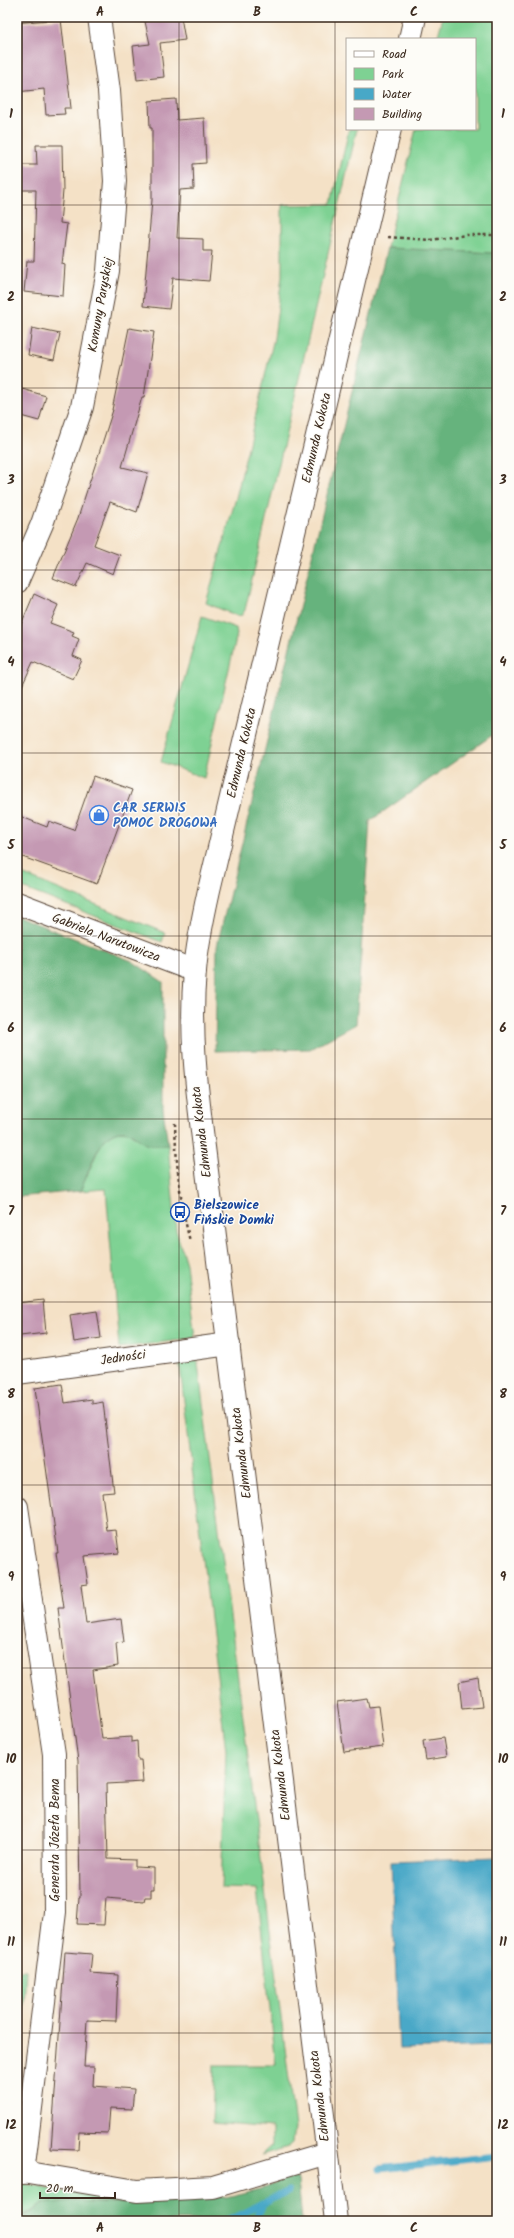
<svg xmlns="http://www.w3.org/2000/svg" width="514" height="2238" font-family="Kalam,sans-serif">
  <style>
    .green { fill: #7ed193; stroke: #5c7e58 }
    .forest { fill: #66b37d; stroke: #506e4e }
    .water { fill: #48a8c7; stroke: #426972 }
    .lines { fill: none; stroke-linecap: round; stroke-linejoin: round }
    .stream { stroke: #48a8c7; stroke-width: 7 }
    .building { fill: #c499b3 }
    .minor-casing { stroke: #574537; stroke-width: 24 }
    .path { stroke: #574537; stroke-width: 2.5; stroke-dasharray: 3 3; stroke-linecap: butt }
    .minor { stroke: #fff; stroke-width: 22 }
    .grid { fill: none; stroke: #3b2a1e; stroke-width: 1; stroke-opacity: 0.55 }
    .labels { text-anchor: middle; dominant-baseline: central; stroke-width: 3; stroke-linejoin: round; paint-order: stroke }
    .street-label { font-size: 13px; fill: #3b2a1e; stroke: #fdfcf7 }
    .shop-label { font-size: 13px; font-weight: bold; fill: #366cbe; stroke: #fdfcf7; text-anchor: start }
    .transit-label { font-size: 13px; font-weight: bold; fill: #164399; stroke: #fdfcf7; text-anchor: start }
    .neatline { fill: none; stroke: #3b2a1e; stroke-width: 1.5 }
    .grid-label { font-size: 13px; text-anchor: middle; font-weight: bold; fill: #3b2a1e }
  </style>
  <rect width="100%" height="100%" fill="#fdfcf7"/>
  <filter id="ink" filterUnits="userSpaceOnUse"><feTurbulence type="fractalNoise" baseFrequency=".025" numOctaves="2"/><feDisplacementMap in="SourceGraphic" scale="8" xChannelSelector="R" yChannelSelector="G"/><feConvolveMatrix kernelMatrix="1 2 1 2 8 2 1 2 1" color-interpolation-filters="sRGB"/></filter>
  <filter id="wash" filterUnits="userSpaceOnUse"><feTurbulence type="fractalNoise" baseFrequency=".012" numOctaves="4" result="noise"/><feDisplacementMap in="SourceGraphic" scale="16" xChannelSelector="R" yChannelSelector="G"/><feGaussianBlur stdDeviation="0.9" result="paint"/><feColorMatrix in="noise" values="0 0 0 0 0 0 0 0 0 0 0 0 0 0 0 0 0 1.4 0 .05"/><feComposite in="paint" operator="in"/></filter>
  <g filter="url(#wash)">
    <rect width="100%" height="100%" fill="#f4e1c6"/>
    <g class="green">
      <polygon points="443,17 497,17 497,256 493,253 387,248 416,129 475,129 475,39 437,39"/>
      <polygon points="349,129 357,129 245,610 242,615 237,616 206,603 236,498 274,338 282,276 282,205 332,204"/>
      <polygon points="202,616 236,628 237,634 204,778 161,762"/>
      <polygon points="17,872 165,933 162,942 17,886"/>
      <polygon points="118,1131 128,1132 146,1144 168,1145 176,1230 186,1264 195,1338 119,1348 106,1189 80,1191 99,1148 107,1135"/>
      <polygon points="197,1356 295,2127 293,2143 288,2147 261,2155 272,2145 272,2128 212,2123 214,2065 276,2065 257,1889 221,1888 226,1751 179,1359"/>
      <polygon points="17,1970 26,1970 17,2133"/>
      <path d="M17,2181C84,2202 157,2197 226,2197L159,2201L138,2200L114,2203L73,2201L42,2204L17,2219Z"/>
    </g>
    <g class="forest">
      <polygon points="387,248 493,253 497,256 497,718 494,734 370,821 356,1024 310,1049 215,1051 217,946"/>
      <path d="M17,916L132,961L163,982V1109L168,1145C161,1145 152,1146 146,1144C139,1141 134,1134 128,1132C100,1123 90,1173 80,1191L17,1197Z"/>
      <polygon points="288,2177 293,2177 298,2180 302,2221 17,2221 41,2204 73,2201 114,2203 138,2200 159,2201 226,2197 260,2189"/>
    </g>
    <polygon class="water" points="497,1857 497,2046 399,2049 391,1861"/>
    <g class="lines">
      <g class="stream">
        <polyline points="379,2169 497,2156"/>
        <polyline points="227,2221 288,2191"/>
        <polyline points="255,2221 263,2203"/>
      </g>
    </g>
    <g id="blocks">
      <g class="building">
        <polygon points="144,17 181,17 185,40 160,43 164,77 137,80 133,46 150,44"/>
        <polygon points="61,19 71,108 64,108 65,114 46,115 44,89 17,92 17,23"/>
        <polygon points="176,99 177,120 204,118 206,163 193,164 194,189 180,190 177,238 203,239 203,251 212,251 209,281 173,278 169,309 143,306 152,200 152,128 150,128 149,101"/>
        <polygon points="36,145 62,145 63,191 60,223 67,224 62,264 65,265 63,296 24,292 27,261 34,261 36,190 17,190 17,165 37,165"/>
        <polygon points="32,328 60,334 54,360 28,355"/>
        <polygon points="129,328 154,332 144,397 142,397 122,467 148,473 137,512 110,502 94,545 120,555 113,574 87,563 76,587 53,578 78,518 113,410 112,410"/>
        <polygon points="22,389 46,396 39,421 17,415 17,405"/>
        <polygon points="34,594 58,605 50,623 74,632 72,636 79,639 73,656 82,660 73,679 33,662 17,697 17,634"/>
        <polygon points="93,776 132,790 97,884 17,855 17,815 47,827 49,821 74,830"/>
        <polygon points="43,1300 46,1333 20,1336 17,1303"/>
        <polygon points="97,1311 101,1338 74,1342 70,1315"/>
        <polygon points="62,1384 65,1403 92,1399 92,1404 103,1402 114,1492 102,1493 107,1531 116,1530 119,1553 84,1556 88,1584 81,1585 86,1624 121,1619 124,1642 116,1643 118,1666 93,1670 102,1739 131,1737 131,1742 137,1741 138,1760 141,1760 143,1782 106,1784 108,1859 135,1860 135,1867 154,1868 154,1889 151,1889 151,1897 145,1897 144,1901 106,1898 104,1925 77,1924 79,1897 80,1897 78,1761 58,1608 64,1608 56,1553 58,1553 35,1388"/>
        <polygon points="478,1678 482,1707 462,1709 459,1682"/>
        <polygon points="367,1698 369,1707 378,1706 383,1747 344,1752 337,1702"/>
        <polygon points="443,1738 446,1757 426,1760 423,1741"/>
        <polygon points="65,1952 92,1954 90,1973 118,1975 116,2021 87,2020 84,2067 94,2067 93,2086 134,2089 132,2109 110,2108 108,2133 79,2132 78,2150 51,2149"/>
      </g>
    </g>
  </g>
  <g filter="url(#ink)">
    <use href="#blocks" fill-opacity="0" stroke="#574537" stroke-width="1"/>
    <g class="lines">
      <defs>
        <g id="minor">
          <polyline points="410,39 415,17"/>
          <polyline points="17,582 42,524 82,407 108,271 115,181 109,91 99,17"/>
          <polyline points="17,903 195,971"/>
          <polyline points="17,1373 229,1344"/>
          <polyline points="17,1507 54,1754 55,1912 23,2173"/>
          <polyline points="17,2171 137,2191 213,2187 327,2153"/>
          <path d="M336,2221L206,1163C198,1099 189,1035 195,971C197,944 203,917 209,890L390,129"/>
        </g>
      </defs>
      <use href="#minor" class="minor-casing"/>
      <g class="path">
        <polyline points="388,237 430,240 466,235 497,235"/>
        <path d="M175,1123C176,1162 180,1203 190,1241"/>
      </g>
      <use href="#minor" class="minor"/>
    </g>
  </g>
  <path class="grid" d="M179,17V2221M335,17V2221M17,205H497M17,388H497M17,570H497M17,753H497M17,936H497M17,1119H497M17,1302H497M17,1485H497M17,1668H497M17,1850H497M17,2033H497"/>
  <defs>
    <symbol id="shop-ring" viewBox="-11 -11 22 22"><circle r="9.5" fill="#fdfcf7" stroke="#3f7fe0" stroke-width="1.5"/><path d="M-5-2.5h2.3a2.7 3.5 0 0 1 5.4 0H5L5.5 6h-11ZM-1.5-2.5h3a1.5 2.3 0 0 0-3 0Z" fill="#3f7fe0"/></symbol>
    <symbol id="bus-ring" viewBox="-11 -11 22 22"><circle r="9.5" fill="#fdfcf7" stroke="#1a4fb4" stroke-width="1.5"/><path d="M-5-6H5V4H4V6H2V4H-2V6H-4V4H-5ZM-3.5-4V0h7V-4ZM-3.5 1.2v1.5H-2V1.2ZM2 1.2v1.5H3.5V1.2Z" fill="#1a4fb4"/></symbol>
  </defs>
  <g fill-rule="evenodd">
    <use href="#shop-ring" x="88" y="804" width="22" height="22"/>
    <use href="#bus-ring" x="169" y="1201" width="22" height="22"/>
  </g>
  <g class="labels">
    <g class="street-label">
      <text transform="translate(101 305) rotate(-80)">Komuny Paryskiej</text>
      <text transform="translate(317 438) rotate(-77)">Edmunda Kokota</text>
      <text transform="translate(242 753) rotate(-77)">Edmunda Kokota</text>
      <text transform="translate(106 938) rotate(21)">Gabriela Narutowicza</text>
      <text transform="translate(202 1132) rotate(-97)">Edmunda Kokota</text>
      <text transform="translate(123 1358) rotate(-8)">Jedności</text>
      <text transform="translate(242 1453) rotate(-97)">Edmunda Kokota</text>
      <text transform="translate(281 1775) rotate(-97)">Edmunda Kokota</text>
      <text transform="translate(55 1840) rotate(-90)">Generała Józefa Bema</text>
      <text transform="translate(320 2096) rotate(-97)">Edmunda Kokota</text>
    </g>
    <g class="shop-label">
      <text x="113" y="808">CAR SERWIS<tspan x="113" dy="15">POMOC DROGOWA</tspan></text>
    </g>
    <g class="transit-label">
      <text x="194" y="1205">Bielszowice<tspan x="194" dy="15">Fińskie Domki</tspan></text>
    </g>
  </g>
  <rect width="514" height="2238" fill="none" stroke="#fdfcf7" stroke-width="44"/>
  <rect x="346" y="38" width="130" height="92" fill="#fdfcf7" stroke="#afa8a0"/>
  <rect x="354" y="51" width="20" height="6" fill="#ffffff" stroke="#afa8a0"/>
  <text x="382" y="58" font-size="12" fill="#3b2a1e">Road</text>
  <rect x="354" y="68" width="20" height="12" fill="#7ed193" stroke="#afa8a0"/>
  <text x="382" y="78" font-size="12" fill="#3b2a1e">Park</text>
  <rect x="354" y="88" width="20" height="12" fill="#48a8c7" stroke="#afa8a0"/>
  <text x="382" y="98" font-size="12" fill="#3b2a1e">Water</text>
  <rect x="354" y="108" width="20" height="12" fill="#c499b3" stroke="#afa8a0"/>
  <text x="382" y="118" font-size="12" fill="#3b2a1e">Building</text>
  <path d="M40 2192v6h75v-6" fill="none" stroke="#3b2a1e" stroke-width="2"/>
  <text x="46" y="2192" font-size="12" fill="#3b2a1e" stroke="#fdfcf7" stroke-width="3" paint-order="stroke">20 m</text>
  <rect x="22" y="22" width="470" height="2194" class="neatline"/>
  <g class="grid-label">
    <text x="100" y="16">A</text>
    <text x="257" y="16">B</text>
    <text x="414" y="16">C</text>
    <text x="11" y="118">1</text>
    <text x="503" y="118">1</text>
    <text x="11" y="301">2</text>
    <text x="503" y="301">2</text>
    <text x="11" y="484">3</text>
    <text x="503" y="484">3</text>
    <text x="11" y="666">4</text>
    <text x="503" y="666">4</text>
    <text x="11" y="849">5</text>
    <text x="503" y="849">5</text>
    <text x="11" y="1032">6</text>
    <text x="503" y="1032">6</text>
    <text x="11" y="1215">7</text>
    <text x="503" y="1215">7</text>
    <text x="11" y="1398">8</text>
    <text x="503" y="1398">8</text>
    <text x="11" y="1581">9</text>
    <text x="503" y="1581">9</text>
    <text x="11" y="1763">10</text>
    <text x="503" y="1763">10</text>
    <text x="11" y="1946">11</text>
    <text x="503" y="1946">11</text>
    <text x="11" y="2129">12</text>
    <text x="503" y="2129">12</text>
    <text x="100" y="2232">A</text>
    <text x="257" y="2232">B</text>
    <text x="414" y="2232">C</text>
  </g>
</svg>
